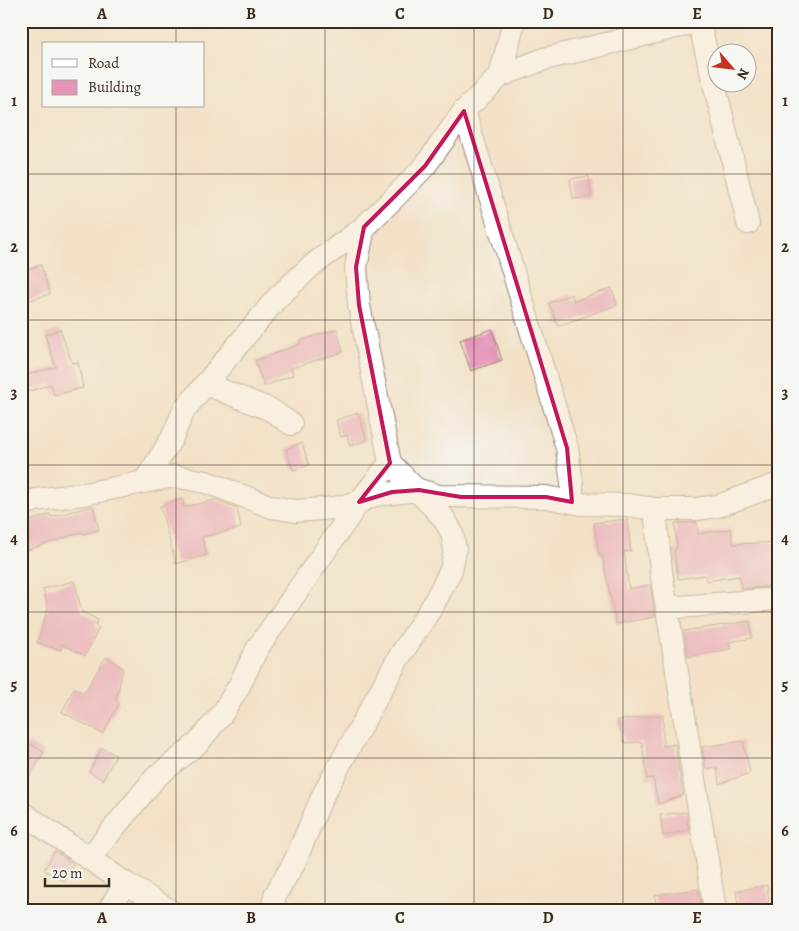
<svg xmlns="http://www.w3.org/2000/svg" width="799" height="931" font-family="Alegreya,serif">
<rect width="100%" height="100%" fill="#f6f6f2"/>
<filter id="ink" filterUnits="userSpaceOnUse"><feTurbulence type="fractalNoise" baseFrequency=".02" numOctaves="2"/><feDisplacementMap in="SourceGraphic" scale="10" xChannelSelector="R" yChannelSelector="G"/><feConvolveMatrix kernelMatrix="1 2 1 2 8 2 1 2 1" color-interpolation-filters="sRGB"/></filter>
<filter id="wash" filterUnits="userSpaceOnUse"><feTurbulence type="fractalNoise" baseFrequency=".0096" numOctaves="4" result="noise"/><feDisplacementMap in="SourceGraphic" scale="20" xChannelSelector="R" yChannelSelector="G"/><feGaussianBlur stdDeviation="1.12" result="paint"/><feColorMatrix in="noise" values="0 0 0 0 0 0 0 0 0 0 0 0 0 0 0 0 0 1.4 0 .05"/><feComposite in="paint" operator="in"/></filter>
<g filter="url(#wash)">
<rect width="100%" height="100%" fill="#f2e1c7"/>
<g id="blocks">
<g fill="#e593b7">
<polygon points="589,176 591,197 573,199 570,179"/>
<polygon points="41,265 50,294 21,303 21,271"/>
<polygon points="612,288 617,305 558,326 549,303 572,294 574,301"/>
<polygon points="60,329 72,363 78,362 83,388 54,395 51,384 21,394 21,376 56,367 45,335"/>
<polygon points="337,329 343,352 291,368 293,375 264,386 255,361 300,344 299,341"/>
<polygon points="492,329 502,360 471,371 460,340"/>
<polygon points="358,413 367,440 350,446 347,435 341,437 336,420"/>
<polygon points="302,443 309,465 293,470 286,449"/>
<polygon points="182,499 184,507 216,500 237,508 241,528 202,537 207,555 176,564 160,506"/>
<polygon points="93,506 99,530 83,534 82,532 25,551 21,540 21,524 50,514 51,517"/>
<polygon points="627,519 631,551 624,552 629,589 650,585 655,617 616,624 602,555 599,555 594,523"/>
<polygon points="697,522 698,534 731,529 733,544 778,542 778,586 741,589 740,576 706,581 705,575 678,579 674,550 677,549 675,523"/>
<polygon points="74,581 82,612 98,620 95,626 99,628 85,656 62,644 61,650 37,643 48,608 43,589"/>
<polygon points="750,621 752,638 729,642 730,649 688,657 684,631"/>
<polygon points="106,657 123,668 116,701 119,703 103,734 62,712 74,688 84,693"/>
<polygon points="663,715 663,746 675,744 683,795 658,804 653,778 647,779 642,742 625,743 617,720"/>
<polygon points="743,741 750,773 719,784 717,767 706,769 702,747"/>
<polygon points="28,743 44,752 21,791 21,754"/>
<polygon points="102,748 116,755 103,780 89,772"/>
<polygon points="686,812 689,830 663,836 660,815"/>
<polygon points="55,851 73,864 64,881 44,870"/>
<polygon points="767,885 769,902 765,903 766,910 739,910 736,891"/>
<polygon points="698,889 702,910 656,910 655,895"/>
</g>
</g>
</g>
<g filter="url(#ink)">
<use href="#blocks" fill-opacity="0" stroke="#968672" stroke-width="1"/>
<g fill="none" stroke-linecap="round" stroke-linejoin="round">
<g stroke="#968672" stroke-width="24">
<g id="minor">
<polyline points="699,22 748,223"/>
<polyline points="500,76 514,21"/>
<polyline points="464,111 567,448 572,483 572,502"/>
<polyline points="206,384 271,410 291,424"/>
<polyline points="145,481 172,438 184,410 276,299 310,267 364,227 391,201 425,166 464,111 500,76 544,59 701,21"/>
<polyline points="21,505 36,500 84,494 174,476 206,482 272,507 295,511 335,508 359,502 375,495 419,490 439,496 546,497 581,504 627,505 655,509 661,571 715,910"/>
<polyline points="655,509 697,509 718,506 778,484"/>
<polyline points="667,608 778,599"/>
<polyline points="21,812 125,883 169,910"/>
<polyline points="90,857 156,777 198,743 222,714 239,686 257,649 359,502 390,463"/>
<polyline points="109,910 125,883"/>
<polyline points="272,910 275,895 294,863 323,795 398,659 433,605 451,570 455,550 452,533 443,517 390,463 359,305 356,267 364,227"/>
</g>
</g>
<use href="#minor" stroke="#fff" stroke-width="22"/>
</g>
</g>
<path d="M0 0H799V931H0ZM 464,111 L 567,448 L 572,502 L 546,497 L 461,497 L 419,490 L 392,492 L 359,502 L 390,463 L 359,305 L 356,267 L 364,227 L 425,166 Z" fill="#f2e1c7" fill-opacity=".55" fill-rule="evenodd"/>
<path fill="none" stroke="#c2185b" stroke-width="4" stroke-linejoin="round" d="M 464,111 L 567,448 L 572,502 L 546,497 L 461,497 L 419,490 L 392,492 L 359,502 L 390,463 L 359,305 L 356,267 L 364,227 L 425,166 Z"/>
<path fill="none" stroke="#3b2a1e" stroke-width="1" stroke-opacity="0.55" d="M 176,21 L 176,44M 325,21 L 325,910M 474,21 L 474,910M 623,21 L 623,910M 176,106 L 176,910M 21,174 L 778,174M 21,320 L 778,320M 21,465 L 778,465M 21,612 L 778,612M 21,758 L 778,758"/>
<rect width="799" height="931" fill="none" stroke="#f6f6f2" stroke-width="55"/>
<rect x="42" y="42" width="162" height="65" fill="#f6f6f2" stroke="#aba49d"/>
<rect x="52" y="59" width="25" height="8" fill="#ffffff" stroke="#aba49d"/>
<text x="88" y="68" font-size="15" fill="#3b2a1e">Road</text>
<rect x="52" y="80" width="25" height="15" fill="#e593b7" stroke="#aba49d"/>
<text x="88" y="92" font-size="15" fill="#3b2a1e">Building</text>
<g transform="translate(732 68) rotate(118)"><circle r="24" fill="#f6f6f2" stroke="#aba49d"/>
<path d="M0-4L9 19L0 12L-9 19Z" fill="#c8321e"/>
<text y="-8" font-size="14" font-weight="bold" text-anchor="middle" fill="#3b2a1e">N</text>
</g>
<path d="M45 878v8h64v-8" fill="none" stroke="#3b2a1e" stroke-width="2.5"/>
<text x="52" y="878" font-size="15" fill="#3b2a1e" stroke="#f6f6f2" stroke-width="4" paint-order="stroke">20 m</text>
<rect x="28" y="28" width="744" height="876" fill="none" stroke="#3b2a1e" stroke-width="2"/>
<g font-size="16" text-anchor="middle" font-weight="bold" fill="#3b2a1e">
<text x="102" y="19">A</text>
<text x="251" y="19">B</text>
<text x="400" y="19">C</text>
<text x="548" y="19">D</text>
<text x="697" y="19">E</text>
<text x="14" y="106">1</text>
<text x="785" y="106">1</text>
<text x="14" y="252">2</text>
<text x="785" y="252">2</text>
<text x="14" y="398">3</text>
<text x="785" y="398">3</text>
<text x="14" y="544">4</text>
<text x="785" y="544">4</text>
<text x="14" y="690">5</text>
<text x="785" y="690">5</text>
<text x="14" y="836">6</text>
<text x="785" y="836">6</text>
<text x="102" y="923">A</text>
<text x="251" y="923">B</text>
<text x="400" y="923">C</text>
<text x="548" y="923">D</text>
<text x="697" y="923">E</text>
</g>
</svg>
